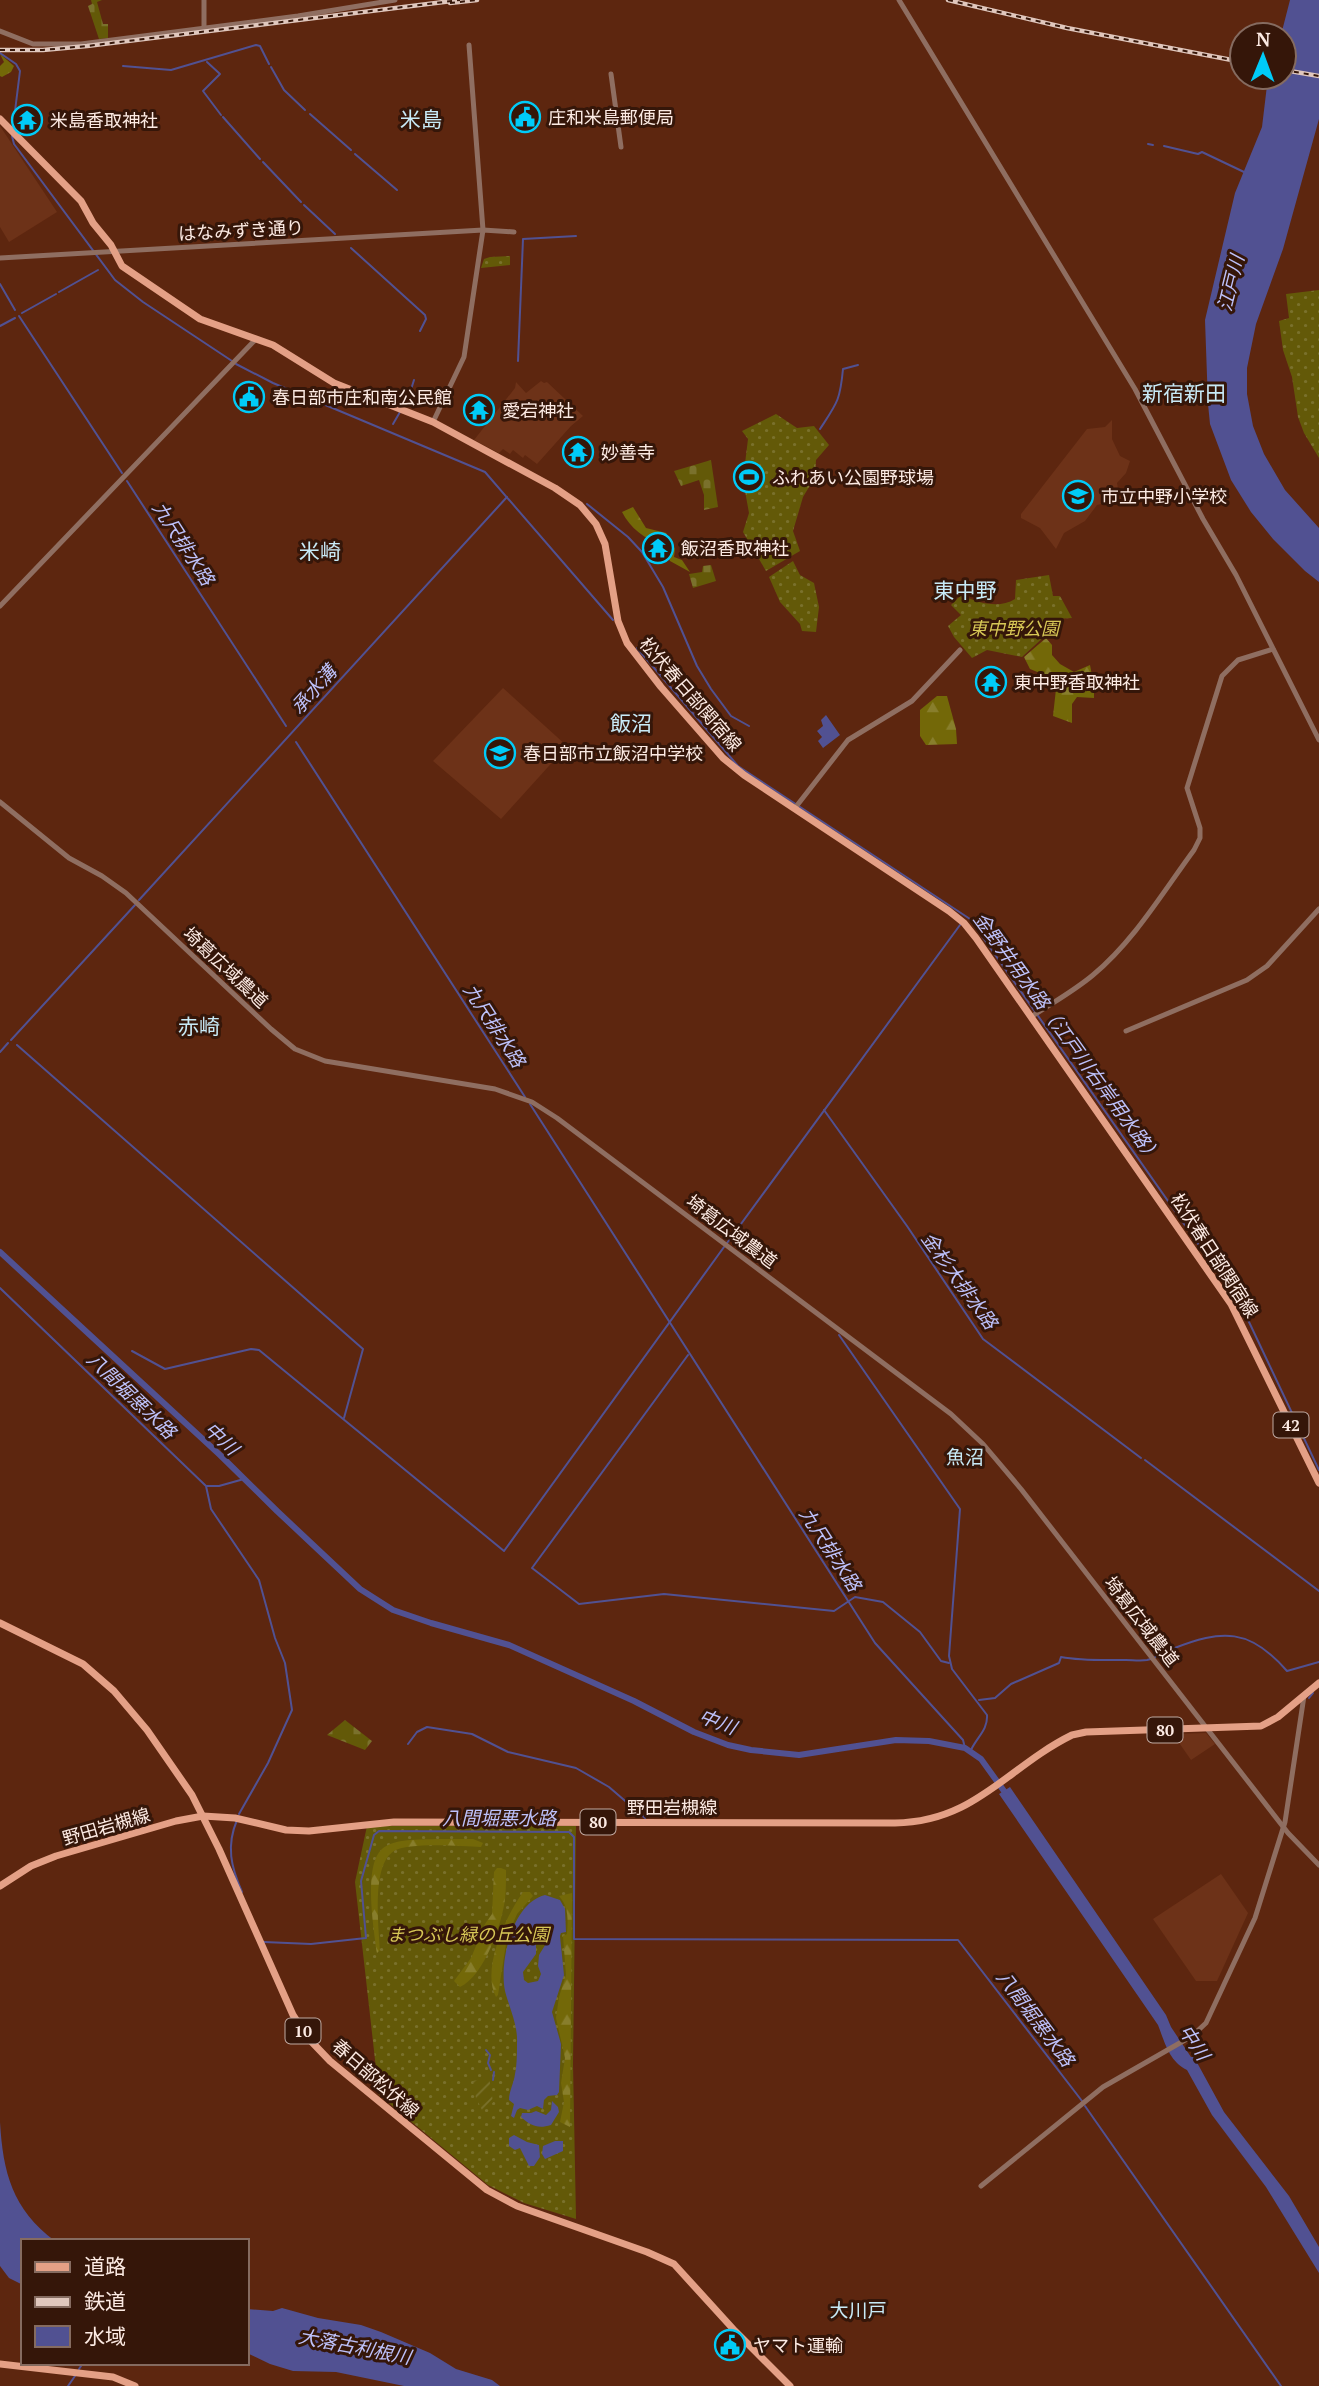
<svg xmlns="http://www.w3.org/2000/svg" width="1319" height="2386" font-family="'PT Serif','Noto Sans JP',serif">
<defs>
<pattern id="grass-dots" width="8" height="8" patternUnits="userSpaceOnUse" patternTransform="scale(1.75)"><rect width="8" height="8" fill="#635908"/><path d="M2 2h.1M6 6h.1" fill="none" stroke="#7a712c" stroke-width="1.8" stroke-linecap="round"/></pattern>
<pattern id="forest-firs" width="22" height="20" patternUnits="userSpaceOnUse" patternTransform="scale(1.75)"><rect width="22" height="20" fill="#736808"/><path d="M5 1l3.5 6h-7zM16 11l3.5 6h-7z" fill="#887e2c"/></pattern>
<pattern id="cemetery-stones" width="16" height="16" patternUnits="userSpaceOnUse" patternTransform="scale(1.75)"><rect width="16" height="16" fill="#635908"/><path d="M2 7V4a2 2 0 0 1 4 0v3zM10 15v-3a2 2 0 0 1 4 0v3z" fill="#7a712c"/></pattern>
<pattern id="garden-furrows" width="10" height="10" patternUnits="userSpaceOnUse" patternTransform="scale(1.75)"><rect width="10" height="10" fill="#635908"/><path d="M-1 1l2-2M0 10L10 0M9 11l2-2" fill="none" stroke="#7a712c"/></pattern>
</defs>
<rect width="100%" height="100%" fill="#5d260f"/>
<g fill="#6d3218">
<polygon points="0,126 57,212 9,242 0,227"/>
<polygon points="541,381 544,383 547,382 583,416 571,426 537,464 525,455 523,458 513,450 510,454 503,449 499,453 474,440 515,388 516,382 526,393"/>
<polygon points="1112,420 1112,439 1120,456 1130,461 1126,473 1117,483 1120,500 1097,505 1085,521 1064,533 1056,549 1040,528 1021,518 1021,514 1087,429 1105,427"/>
<polygon points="503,688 567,746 501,819 433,761"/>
<polygon points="1206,1733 1215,1744 1191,1760 1173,1734"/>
<polygon points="1221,1874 1248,1913 1217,1981 1196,1981 1153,1919"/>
</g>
<g fill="url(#grass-dots)">
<polygon points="510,256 510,265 481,268 484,259 490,257"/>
<polygon points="1319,290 1319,458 1304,433 1298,417 1292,377 1283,350 1279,321 1289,318 1286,294"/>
<polygon points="776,414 797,428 814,426 829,445 816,460 815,477 803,497 793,531 800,551 766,571 743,532 749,513 743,480 748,439 742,431"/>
<polygon points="793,561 800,575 814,583 819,607 816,632 802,631 800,624 780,602 769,577"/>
<path d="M 1049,575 L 1053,596 L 1060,596 L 1072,618 L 1056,619 L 1046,635 L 1022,657 L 987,650 L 972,658 L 954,637 L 948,626 L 961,615 L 951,605 L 961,595 C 978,603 999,609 1015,599 L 1016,580 Z"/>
<polygon points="367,1826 576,1826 573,2064 576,2219 524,2203 488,2185 379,2095 355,1882"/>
</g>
<g fill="url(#forest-firs)">
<polygon points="0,54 14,66 11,72 2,77 0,76 0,66 4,62"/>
<path d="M 633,507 L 646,528 L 666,533 L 675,549 L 674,557 L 682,560 L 690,572 L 670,561 L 662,545 C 645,539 630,528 622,512 Z"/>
<polygon points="1046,638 1052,645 1052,655 1060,664 1074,672 1090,665 1094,686 1094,698 1077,697 1072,704 1072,723 1053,716 1057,680 1030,669 1024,657"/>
<polygon points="937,696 947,696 956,729 957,744 926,745 920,736 920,710"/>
<path d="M 436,1839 L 473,1839 L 483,1843 L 481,1847 C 463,1846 407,1842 394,1851 C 371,1865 379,1926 380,1950 L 377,1953 C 374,1929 363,1866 382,1849 C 395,1838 419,1840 436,1839 Z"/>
<path d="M 497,1868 L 501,1868 L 506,1870 C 506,1880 506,1890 505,1899 C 502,1924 484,1976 460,1987 L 454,1981 L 471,1958 L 485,1924 L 492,1914 L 494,1872 Z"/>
<path d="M 523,1892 L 530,1892 L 533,1896 L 517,1914 L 507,1937 L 498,1995 L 496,1997 C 481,1969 506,1916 523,1892 Z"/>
<path d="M 572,1893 L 570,2127 L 560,2122 L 564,2102 L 561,2083 L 565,2058 L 556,2018 L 559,1997 L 566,1975 L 563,1936 L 567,1934 C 568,1920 569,1907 559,1896 Z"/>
</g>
<g fill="url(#cemetery-stones)">
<polygon points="91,0 102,0 97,2 103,24 108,24 108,38 99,39 88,6 92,4"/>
<polygon points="711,460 718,507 704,510 704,495 699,480 681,486 674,471"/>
<polygon points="711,565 716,581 693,588 689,574 702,572 703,566"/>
<polygon points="345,1720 372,1741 365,1750 327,1735"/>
</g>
<polygon fill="url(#garden-furrows)" points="489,2077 493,2102 490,2107 482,2110 476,2098 473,2081"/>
<g fill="#515192" fill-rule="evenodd">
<polygon points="1290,0 1319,0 1319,119 1283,249 1256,324 1247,368 1247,394 1253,426 1264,454 1285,490 1319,528 1319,582 1305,571 1273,539 1251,512 1231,480 1210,424 1208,404 1205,320 1235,193 1262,127 1268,77 1284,77 1284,35 1281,35"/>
<polygon points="826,715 840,735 823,748 818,741 822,737 817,731 823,726 821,720"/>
<path d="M 1010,1787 L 1166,2015 L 1171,2027 L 1191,2057 L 1194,2057 L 1224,2112 L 1289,2196 L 1319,2247 L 1319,2273 L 1266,2187 L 1212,2115 L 1187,2070 C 1169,2061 1165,2043 1158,2025 L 999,1794 Z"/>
<path d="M 545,1895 L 560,1900 L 565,1909 L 566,1932 L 561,1933 L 560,1936 L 564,1975 L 552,2012 L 561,2044 L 559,2092 L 557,2095 L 548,2096 L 544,2100 L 543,2109 L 537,2106 L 528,2110 L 520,2108 L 517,2110 L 514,2118 L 511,2116 L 514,2104 L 509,2100 C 509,2091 514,2083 515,2074 C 517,2065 517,2052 517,2043 C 518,2025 509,2007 505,1991 C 499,1962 512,1903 545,1895 ZM 540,1939 L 547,1942 L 539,1955 L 538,1966 L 541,1974 L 538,1981 L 528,1983 L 524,1980 L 523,1972 L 536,1954 L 536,1944 Z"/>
<path d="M 552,2101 L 558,2107 L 559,2112 L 551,2125 C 538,2129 531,2126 521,2117 L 522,2113 L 531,2113 L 536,2111 L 546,2115 L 551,2110 Z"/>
<path d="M 0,2122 C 3,2172 12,2209 55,2241 L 23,2241 L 23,2285 L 9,2278 L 0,2266 Z"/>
<polygon points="514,2135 527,2142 539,2145 540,2157 534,2166 529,2166 520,2148 515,2150 509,2146 509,2138"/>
<polygon points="555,2141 563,2141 563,2151 545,2159 542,2154 543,2146"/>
<polygon points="282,2308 318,2318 361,2325 381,2332 430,2353 456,2369 492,2380 500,2386 404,2386 336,2372 293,2371 270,2364 247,2353 247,2309 273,2311"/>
</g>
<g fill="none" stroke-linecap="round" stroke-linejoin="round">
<g stroke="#515192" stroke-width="2">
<polyline points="0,53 16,64 20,71 13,127"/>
<polyline points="207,62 220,74 203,91 221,115"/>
<polyline points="123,66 171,70 256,45 260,46 269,64"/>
<polyline points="271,67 284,90 305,110"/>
<polyline points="310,114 351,150"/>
<polyline points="223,117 260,159"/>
<polyline points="12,136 14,144 115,280 143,302 232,361"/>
<polyline points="1148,144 1153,145"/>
<polyline points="1164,146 1198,154 1202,152 1244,172"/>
<polyline points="355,154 397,190"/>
<polyline points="263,162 301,202"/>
<polyline points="304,205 335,234"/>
<polyline points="351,248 425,315 426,319 420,331"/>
<polyline points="0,284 15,310"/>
<polyline points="59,292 98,270"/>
<polyline points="22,313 56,294"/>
<polyline points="19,316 122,473"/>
<polyline points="0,326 15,318"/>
<polyline points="518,361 523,239 576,236"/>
<polyline points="236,364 273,383 485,472 613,620"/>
<polyline points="408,399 414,380"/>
<polyline points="393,424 400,412"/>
<path d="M 820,429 C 837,403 840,401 843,369 L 858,365"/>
<polyline points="127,481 286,726"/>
<polyline points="587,504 628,537 642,552 663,587 697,666 711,689 731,716 749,726"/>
<polyline points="637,648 738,766 970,919 1241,1305 1319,1470"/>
<polyline points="296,742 525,1097"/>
<polyline points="139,900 507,497"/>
<polyline points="11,1040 135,905"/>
<polyline points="17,1045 363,1349 344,1418"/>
<polyline points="0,1052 8,1043"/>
<polyline points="530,1104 875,1643 963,1740 965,1748"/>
<polyline points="824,1110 907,1226 983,1339 1141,1458"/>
<polyline points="727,1243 960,925"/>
<polyline points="0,1288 206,1486 211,1509 259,1580 275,1638 285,1663 292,1710 268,1763 239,1814"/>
<path d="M 839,1335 L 960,1509 L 949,1656 L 952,1669 L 987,1715 C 988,1730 977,1737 971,1750"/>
<polyline points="132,1351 165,1369 251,1349 259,1350 504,1551 724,1247"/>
<polyline points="688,1355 532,1568 579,1604 664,1594 834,1611 855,1597 883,1602 920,1632 941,1661 949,1663"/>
<polyline points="1145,1460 1319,1591"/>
<polyline points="207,1486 219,1486 244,1479"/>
<polyline points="1309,1698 1313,1693"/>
<path d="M 979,1700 L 995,1698 L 1011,1684 L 1059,1663 L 1061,1657 C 1082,1661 1104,1660 1126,1660 C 1132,1660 1141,1661 1147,1660 C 1156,1658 1164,1652 1172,1649 C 1222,1629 1250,1628 1287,1671 L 1319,1662"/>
<polyline points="408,1744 417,1732 427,1727 472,1734 508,1752 576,1768 609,1787 645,1818"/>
<path d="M 237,1820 C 226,1846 231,1867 242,1892"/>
<polyline points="264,1942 311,1944 366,1938 361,1881 374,1835 379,1831 569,1832 574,1837 574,1939 958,1940 1082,2101"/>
<polyline points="486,2050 490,2055 488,2063 491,2070"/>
<polyline points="493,2080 494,2072"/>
<polyline points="1085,2106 1281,2386"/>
<polyline points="79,2369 83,2363"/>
<polyline points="68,2386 75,2376"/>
</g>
<polyline stroke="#515192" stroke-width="6" points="0,1252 220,1455 277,1511 360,1589 393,1610 431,1623 509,1645 634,1701 694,1732 728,1745 751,1750 799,1755 896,1740 929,1741 965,1748 981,1759 1009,1798"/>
<g stroke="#8f6e61" stroke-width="5">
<polyline points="899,0 1135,389 1203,519 1236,575 1319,740"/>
<polyline points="204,28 204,0"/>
<polyline points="0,31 33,44 81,44 298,16 395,0"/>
<polyline points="611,74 621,147"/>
<polyline points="0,258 483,230 514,232"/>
<polyline points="433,422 464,357 483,230 469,45"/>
<polyline points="0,606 256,339"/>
<polyline points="0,802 69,858 102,876 126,893 271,1029 295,1049 325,1061 495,1089 532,1102 557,1118 951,1414 983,1444 1021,1489 1288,1833 1319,1865"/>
<polyline points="795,808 848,740 912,701 960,650"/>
<path d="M 1031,1017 C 1052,1003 1074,991 1093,975 C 1134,941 1163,892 1194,850 L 1200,838 L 1200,828 L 1187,788 L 1222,676 L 1238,660 L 1273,649"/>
<polyline points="1126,1031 1247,980 1267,966 1319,909"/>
<polyline points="981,2186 1103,2087 1192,2036 1206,2023 1255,1918 1285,1822 1304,1696"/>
</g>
<g stroke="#e4a086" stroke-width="7">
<polyline points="0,119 81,201 93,223 111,245 122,266 200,319 273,345 334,383 433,422 555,488 580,505 596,524 605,544 618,621 627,643 661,687 723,758 744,775 949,911 964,923 976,938 1231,1304 1319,1483"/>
<polyline points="0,1623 83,1664 114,1691 147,1730 192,1795 219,1849 293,2015 308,2038 330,2061 487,2190 517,2206 647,2252 674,2264 735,2331 790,2386"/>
<path d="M 0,1886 L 31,1866 L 56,1856 L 176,1821 L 203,1816 L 235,1818 L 286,1830 L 309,1831 L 394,1822 L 895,1823 C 975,1822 1007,1767 1072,1735 L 1086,1732 L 1261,1726 L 1278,1717 L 1319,1683"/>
<polyline points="0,2364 113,2377 135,2386"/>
</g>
<g stroke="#e0c7bd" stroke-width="4.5">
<g id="rail">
<polyline points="948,0 1067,28 1242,62"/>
<polyline points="450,3 477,0"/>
<polyline points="0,50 43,50 87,46 460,0"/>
<polyline points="1284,70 1319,76"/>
</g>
</g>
<use href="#rail" stroke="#351609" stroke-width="2" stroke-dasharray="5" stroke-linecap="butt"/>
</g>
<defs>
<g id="civic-ring" transform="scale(1.575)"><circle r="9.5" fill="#351609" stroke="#00cbf8" stroke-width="1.5"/><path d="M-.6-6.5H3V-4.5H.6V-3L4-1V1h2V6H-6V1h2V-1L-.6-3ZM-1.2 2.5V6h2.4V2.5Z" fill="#00cbf8"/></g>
<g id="temple-ring" transform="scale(1.575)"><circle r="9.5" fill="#351609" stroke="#00cbf8" stroke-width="1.5"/><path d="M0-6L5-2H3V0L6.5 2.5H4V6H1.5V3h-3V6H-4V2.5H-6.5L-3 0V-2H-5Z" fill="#00cbf8"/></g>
<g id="stadium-ring" transform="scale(1.575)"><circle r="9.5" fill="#351609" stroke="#00cbf8" stroke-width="1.5"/><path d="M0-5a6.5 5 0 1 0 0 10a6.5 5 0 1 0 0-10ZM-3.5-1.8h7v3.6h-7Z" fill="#00cbf8"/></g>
<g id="school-ring" transform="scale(1.575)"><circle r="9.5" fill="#351609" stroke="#00cbf8" stroke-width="1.5"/><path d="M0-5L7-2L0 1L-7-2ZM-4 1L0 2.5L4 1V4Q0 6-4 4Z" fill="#00cbf8"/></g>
</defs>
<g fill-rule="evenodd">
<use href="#civic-ring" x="525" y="117"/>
<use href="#temple-ring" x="27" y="120"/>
<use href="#civic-ring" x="249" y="397"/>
<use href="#temple-ring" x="479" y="410"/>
<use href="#temple-ring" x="578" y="452"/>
<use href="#stadium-ring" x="749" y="477"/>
<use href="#school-ring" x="1078" y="496"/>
<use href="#temple-ring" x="658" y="548"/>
<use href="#temple-ring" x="991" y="682"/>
<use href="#school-ring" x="500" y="753"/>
<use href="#civic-ring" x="730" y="2345"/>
</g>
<g text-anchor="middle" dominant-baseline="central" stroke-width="6" stroke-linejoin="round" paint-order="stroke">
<g fill="#351609" stroke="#c0aaa2" stroke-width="2">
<rect x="1273.5" y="1412.5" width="35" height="25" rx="5"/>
<rect x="1147.5" y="1717.5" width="35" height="25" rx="5"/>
<rect x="580.5" y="1809.5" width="35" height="25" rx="5"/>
<rect x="285.5" y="2018.5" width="35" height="25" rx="5"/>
</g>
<g font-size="16" font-weight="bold" fill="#fceae3">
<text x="1291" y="1425">42</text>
<text x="1165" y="1730">80</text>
<text x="598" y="1822">80</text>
<text x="303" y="2031">10</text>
</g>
<g font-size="18" fill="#fceae3" stroke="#351609" text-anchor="start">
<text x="548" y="117">庄和米島郵便局</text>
<text x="50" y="120">米島香取神社</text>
<text x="272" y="397">春日部市庄和南公民館</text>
<text x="502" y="410">愛宕神社</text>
<text x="601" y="452">妙善寺</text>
<text x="772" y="477">ふれあい公園野球場</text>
<text x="1101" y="496">市立中野小学校</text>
<text x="681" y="548">飯沼香取神社</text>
<text x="1014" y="682">東中野香取神社</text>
<text x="523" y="753">春日部市立飯沼中学校</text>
<text x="753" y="2345">ヤマト運輸</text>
</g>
<g font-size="18" fill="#fceae3" stroke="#351609">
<text transform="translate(241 230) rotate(-3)">はなみずき通り</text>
<text transform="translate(691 694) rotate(49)">松伏春日部関宿線</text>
<text transform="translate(226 967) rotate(43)">埼葛広域農道</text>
<text transform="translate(732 1231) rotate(37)">埼葛広域農道</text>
<text transform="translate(1215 1255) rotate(57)">松伏春日部関宿線</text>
<text transform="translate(1142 1621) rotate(52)">埼葛広域農道</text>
<text x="672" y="1807">野田岩槻線</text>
<text transform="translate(106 1826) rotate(-16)">野田岩槻線</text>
<text transform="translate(376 2078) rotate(41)">春日部松伏線</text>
</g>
<g font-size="18" font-style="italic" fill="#d7c756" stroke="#351609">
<text x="1014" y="628">東中野公園</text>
<text x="468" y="1934">まつぶし緑の丘公園</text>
</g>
<g font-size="19" font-style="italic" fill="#bdc1fa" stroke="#351609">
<text transform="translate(1230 283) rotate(-76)">江戸川</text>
<text transform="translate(184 543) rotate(57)">九尺排水路</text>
<text transform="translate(313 689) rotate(-48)">承水溝</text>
<text transform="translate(495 1025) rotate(57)">九尺排水路</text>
<text transform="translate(1068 1037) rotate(54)">金野井用水路（江戸川右岸用水路）</text>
<text transform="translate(960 1280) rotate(54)">金杉大排水路</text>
<text transform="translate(132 1395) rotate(44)">八間堀悪水路</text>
<text transform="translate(222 1438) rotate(43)">中川</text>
<text transform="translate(831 1549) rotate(57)">九尺排水路</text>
<text transform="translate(718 1721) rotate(21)">中川</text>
<text x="499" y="1817">八間堀悪水路</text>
<text transform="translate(1036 2018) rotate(53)">八間堀悪水路</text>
<text transform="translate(1195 2042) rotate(56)">中川</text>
<text transform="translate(355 2346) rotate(11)">大落古利根川</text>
</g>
<g font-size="19" fill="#c8eaf7" stroke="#351609">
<text x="965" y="1456">魚沼</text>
<text x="858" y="2309">大川戸</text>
</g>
<g font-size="21" fill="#c8eaf7" stroke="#351609">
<text x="421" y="119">米島</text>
<text x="1184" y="393">新宿新田</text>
<text x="320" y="551">米崎</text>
<text x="965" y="590">東中野</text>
<text x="631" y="723">飯沼</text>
<text x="199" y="1026">赤崎</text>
</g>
</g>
<rect x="21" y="2239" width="228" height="126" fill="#351609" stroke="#856b60" stroke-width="2"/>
<rect x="35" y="2262" width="35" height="10" fill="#e4a086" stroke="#856b60" stroke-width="2"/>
<text x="84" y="2274" font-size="21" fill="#fceae3">道路</text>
<rect x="35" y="2297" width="35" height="10" fill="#e0c7bd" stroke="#856b60" stroke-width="2"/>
<text x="84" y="2309" font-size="21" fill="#fceae3">鉄道</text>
<rect x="35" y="2326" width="35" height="21" fill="#515192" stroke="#856b60" stroke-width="2"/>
<text x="84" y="2344" font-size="21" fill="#fceae3">水域</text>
<g transform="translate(1263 56) rotate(1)"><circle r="33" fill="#351609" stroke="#856b60" stroke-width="2"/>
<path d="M0-5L12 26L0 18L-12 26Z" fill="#00cbf8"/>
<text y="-10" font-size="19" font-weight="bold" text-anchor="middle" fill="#fceae3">N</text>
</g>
</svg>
